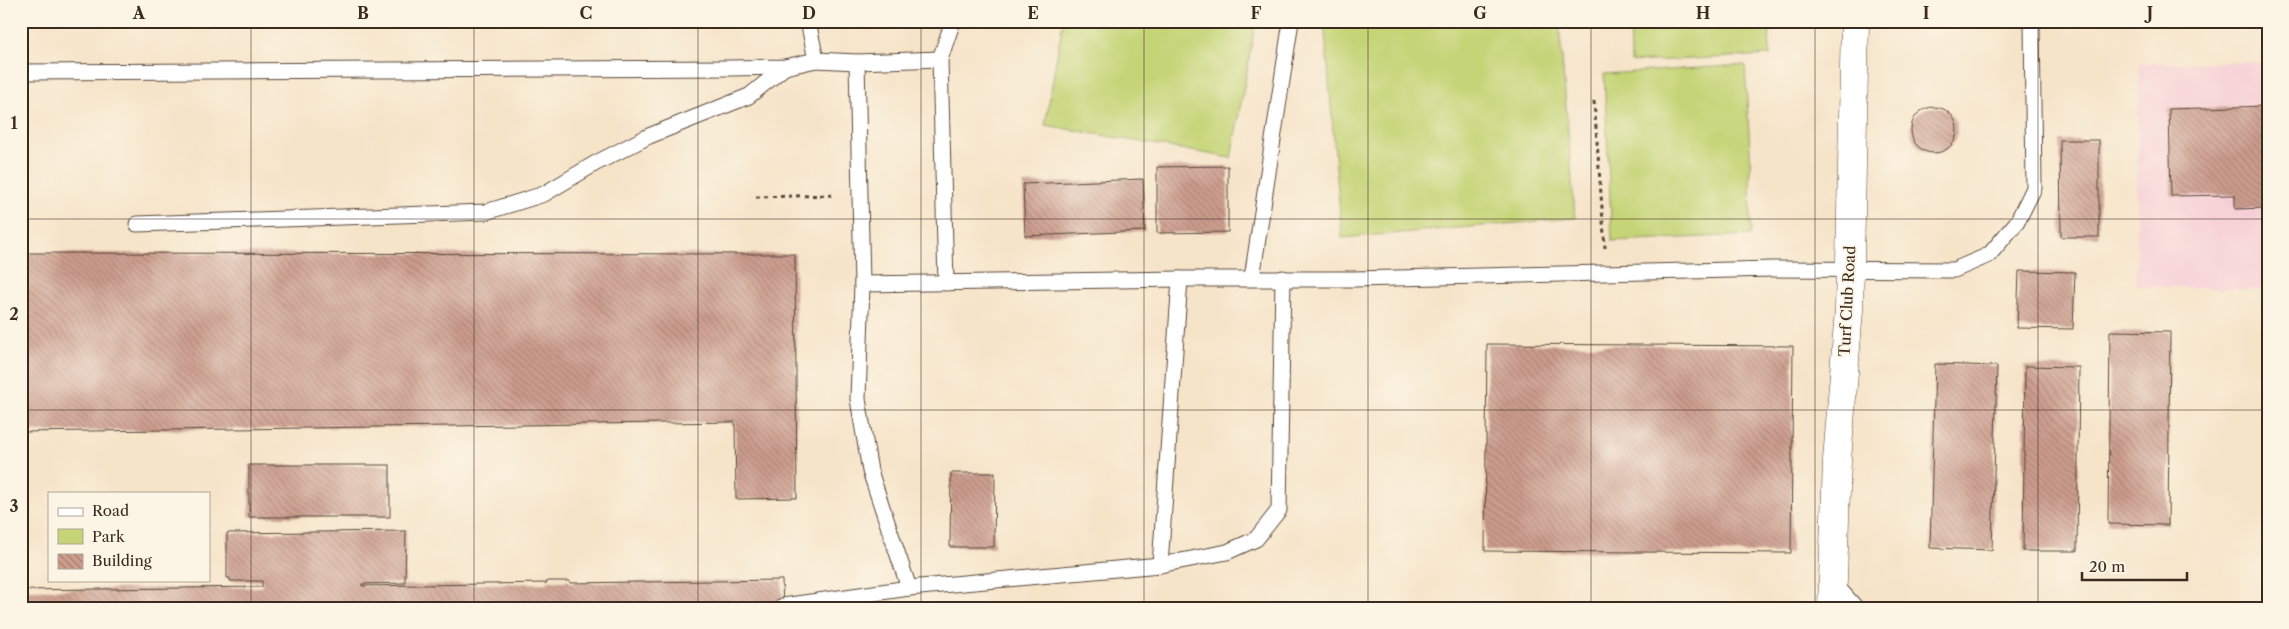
<svg xmlns="http://www.w3.org/2000/svg" width="2289" height="629" font-family="'Libre Caslon Text',serif">
<defs>
<pattern id="building-back-hatch" width="6" height="6" patternUnits="userSpaceOnUse" patternTransform="scale(1.25)"><rect width="6" height="6" fill="#cc9c8d"/><path d="M-1 5l2 2M0 0l6 6M5-1l2 2" fill="none" stroke="#a77f73"/></pattern>
</defs>
<rect width="100%" height="100%" fill="#fcf5e5"/>
<filter id="ink" filterUnits="userSpaceOnUse"><feTurbulence type="fractalNoise" baseFrequency=".02" numOctaves="2"/><feDisplacementMap in="SourceGraphic" scale="10" xChannelSelector="R" yChannelSelector="G"/><feConvolveMatrix kernelMatrix="1 2 1 2 8 2 1 2 1" color-interpolation-filters="sRGB"/></filter>
<filter id="wash" filterUnits="userSpaceOnUse"><feTurbulence type="fractalNoise" baseFrequency=".0096" numOctaves="4" result="noise"/><feDisplacementMap in="SourceGraphic" scale="20" xChannelSelector="R" yChannelSelector="G"/><feGaussianBlur stdDeviation="1.12" result="paint"/><feColorMatrix in="noise" values="0 0 0 0 0 0 0 0 0 0 0 0 0 0 0 0 0 1.4 0 .05"/><feComposite in="paint" operator="in"/></filter>
<g filter="url(#wash)">
<rect width="100%" height="100%" fill="#f6e4c9"/>
<polygon fill="#f6cfd6" points="2268,62 2268,290 2136,286 2139,63"/>
<g fill="#c4d476" stroke="#807f4a">
<polygon points="1063,21 1256,21 1231,158 1045,125"/>
<polygon points="1324,21 1559,21 1575,218 1342,238"/>
<polygon points="1630,21 1769,21 1770,55 1631,62"/>
<polygon points="1745,65 1750,150 1751,235 1612,241 1604,74"/>
</g>
<g id="blocks">
<g fill="url(#building-back-hatch)">
<polygon points="2268,106 2268,208 2235,209 2235,195 2171,196 2169,109"/>
<circle cx="1934" cy="130" r="23"/>
<polygon points="2060,140 2099,140 2099,237 2061,237"/>
<polygon points="1228,166 1228,232 1157,233 1157,167"/>
<polygon points="1143,179 1145,231 1025,236 1023,184"/>
<polygon points="21,253 795,254 797,498 736,499 735,422 21,432"/>
<polygon points="2019,271 2075,272 2073,329 2017,328"/>
<polygon points="2110,331 2170,332 2168,525 2108,524"/>
<polygon points="1487,344 1793,346 1791,553 1485,551"/>
<polygon points="1935,364 1997,366 1992,550 1930,548"/>
<polygon points="2025,366 2079,367 2077,551 2023,551"/>
<rect x="249" y="465" width="141" height="52"/>
<polygon points="951,473 995,473 994,547 950,547"/>
<polygon points="406,531 405,583 362,584 362,586 547,583 547,581 570,581 570,583 782,580 783,608 21,608 21,590 262,587 262,581 230,581 230,578 227,578 227,533"/>
</g>
</g>
</g>
<g filter="url(#ink)">
<use href="#blocks" fill-opacity="0" stroke="#574638" stroke-width="1"/>
<g fill="none" stroke-linecap="round" stroke-linejoin="round">
<g stroke="#574638" stroke-width="17">
<g id="service">
<polyline points="808,21 816,60"/>
<polyline points="857,62 862,284 858,399 870,471 909,588"/>
<polyline points="21,72 731,68 785,67 816,60 857,62 940,59"/>
<polyline points="137,224 486,212 544,194 596,163 649,136 749,96 785,67"/>
<polyline points="1252,278 1291,21"/>
<polyline points="946,283 940,59 953,21"/>
<polyline points="862,284 1180,279 1354,279 1774,269 1954,270 1989,255 2017,222 2034,188 2032,21"/>
<polyline points="1160,565 1180,279"/>
<polyline points="1833,582 1856,608"/>
<polyline points="783,606 909,588 1160,565 1227,552 1256,539 1279,510 1283,278"/>
</g>
</g>
<g stroke="#574638" stroke-width="29">
<polyline id="minor" points="1832,608 1837,460 1849,310 1855,21"/>
</g>
<g stroke="#574638" stroke-width="3" stroke-dasharray="4 4" stroke-linecap="butt">
<polyline points="1594,101 1605,248"/>
<polyline points="756,197 834,195"/>
</g>
<use href="#service" stroke="#fff" stroke-width="15"/>
<use href="#minor" stroke="#fff" stroke-width="28"/>
</g>
</g>
<path fill="none" stroke="#3b2a1e" stroke-width="1" stroke-opacity="0.55" d="M 251,21 L 251,608M 474,21 L 474,608M 698,21 L 698,608M 921,21 L 921,608M 1144,21 L 1144,608M 1368,21 L 1368,608M 1591,21 L 1591,608M 1815,21 L 1815,608M 2038,21 L 2038,608M 21,219 L 2268,219M 21,410 L 2268,410"/>
<g text-anchor="middle" dominant-baseline="central" stroke-width="4" stroke-linejoin="round" paint-order="stroke">
<g font-size="15" fill="#3b2a1e" stroke="#fcf5e5">
<text transform="translate(1847 301) rotate(-87)">Turf Club Road</text>
</g>
</g>
<rect width="2289" height="629" fill="none" stroke="#fcf5e5" stroke-width="55"/>
<rect x="48" y="492" width="162" height="90" fill="#fcf5e5" stroke="#afa495"/>
<rect x="58" y="508" width="25" height="8" fill="#ffffff" stroke="#afa495"/>
<text x="92" y="516" font-size="15" fill="#3b2a1e">Road</text>
<rect x="58" y="529" width="25" height="15" fill="#c4d476" stroke="#afa495"/>
<text x="92" y="542" font-size="15" fill="#3b2a1e">Park</text>
<rect x="58" y="554" width="25" height="15" fill="url(#building-back-hatch)" stroke="#afa495"/>
<text x="92" y="566" font-size="15" fill="#3b2a1e">Building</text>
<path d="M2082 572v8h105v-8" fill="none" stroke="#3b2a1e" stroke-width="2.5"/>
<text x="2089" y="572" font-size="15" fill="#3b2a1e" stroke="#fcf5e5" stroke-width="4" paint-order="stroke">20 m</text>
<rect x="28" y="28" width="2234" height="574" fill="none" stroke="#3b2a1e" stroke-width="2"/>
<g font-size="16" text-anchor="middle" font-weight="bold" fill="#3b2a1e">
<text x="139" y="19">A</text>
<text x="363" y="19">B</text>
<text x="586" y="19">C</text>
<text x="809" y="19">D</text>
<text x="1033" y="19">E</text>
<text x="1256" y="19">F</text>
<text x="1480" y="19">G</text>
<text x="1703" y="19">H</text>
<text x="1926" y="19">I</text>
<text x="2150" y="19">J</text>
<text x="14" y="129">1</text>
<text x="14" y="320">2</text>
<text x="14" y="512">3</text>
</g>
</svg>
